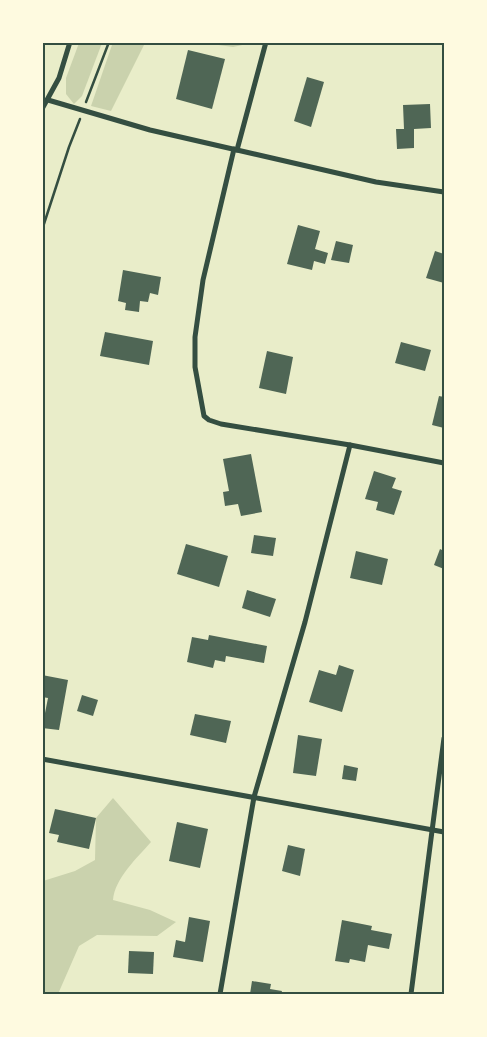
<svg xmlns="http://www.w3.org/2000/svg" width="487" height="1037" font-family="'Zilla Slab',serif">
<rect width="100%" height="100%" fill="#e9edc9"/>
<g fill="#cad2ad">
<polygon points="113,42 145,43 111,111 91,106"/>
<polygon points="79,43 102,43 82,96 74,104 66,94 66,78"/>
<polygon points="247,43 247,44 233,47 204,43"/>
<path d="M 113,798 L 151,842 C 137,858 115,878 113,900 L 150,910 L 176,922 L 157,936 L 97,935 L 79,946 L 58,994 L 43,994 L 43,881 L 75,871 L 95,860 L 96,818 Z"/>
</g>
<g fill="#4f6655">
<polygon points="188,50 225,59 212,109 176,99"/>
<polygon points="307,77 324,82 311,127 294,121"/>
<polygon points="430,104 431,128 414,129 414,148 397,149 396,129 404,129 403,105"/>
<polygon points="298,225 320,231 315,249 328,253 325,264 314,261 312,270 287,264"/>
<polygon points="336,241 353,245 349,263 331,260"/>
<polygon points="435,251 444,254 444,283 426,278"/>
<polygon points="123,270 161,277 158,295 150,293 148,302 140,301 139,312 125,310 126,303 118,301"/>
<polygon points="105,332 153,341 149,365 100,356"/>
<polygon points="401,342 431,350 425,371 395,363"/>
<polygon points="267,351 293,357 286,394 259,388"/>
<polygon points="439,396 444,397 444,428 432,425"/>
<polygon points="251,454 262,512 241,516 238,504 225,506 223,492 229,491 223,459"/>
<polygon points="374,471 396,478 392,488 402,491 394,515 376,510 378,502 365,499"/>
<polygon points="254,535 276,538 273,556 251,553"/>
<polygon points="186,544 228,556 219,587 177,574"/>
<polygon points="440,549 444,551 444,569 434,565"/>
<polygon points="356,551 388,559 382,585 350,578"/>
<polygon points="247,590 276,599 270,617 242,608"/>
<polygon points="209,635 267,646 264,663 226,656 225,662 215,660 213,668 187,662 192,637 208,640"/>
<polygon points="339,665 354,670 342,712 309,702 319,670 336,675"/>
<polygon points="42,675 68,680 59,730 42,728 48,698 42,697"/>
<polygon points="82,695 98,700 93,716 77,711"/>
<polygon points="195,714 231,721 226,743 190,735"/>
<polygon points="298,735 322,739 316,776 293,773"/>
<polygon points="344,765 358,768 356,781 342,779"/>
<polygon points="55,809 96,818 89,849 57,842 59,835 49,833"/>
<polygon points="177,822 208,829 200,868 169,861"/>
<polygon points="288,845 305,849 300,876 282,871"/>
<polygon points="189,917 210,921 203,962 173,957 176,940 185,942"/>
<polygon points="342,920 372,926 371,930 392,934 389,949 368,945 365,962 350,959 349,963 335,961"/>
<polygon points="129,951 154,952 153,974 128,973"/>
<polygon points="252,981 271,984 270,989 282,991 281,994 250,994"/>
</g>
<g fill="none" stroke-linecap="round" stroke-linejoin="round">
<g stroke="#344e41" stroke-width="2.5">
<polyline points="86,102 109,42"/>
<polyline points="42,230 69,147 80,119"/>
</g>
<g stroke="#344e41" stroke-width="5">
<polyline points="48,100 150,130 237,150 376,182 444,192"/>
<polyline points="42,109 59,78 70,42"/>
<polyline points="234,149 203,280 195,337 195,367 204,416 209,420 221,424 350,445 444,463"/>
<polyline points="237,150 266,42"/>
<polyline points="42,759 444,832"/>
<polyline points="220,994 254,797 305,622 350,445"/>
<polyline points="411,994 444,738"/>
</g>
</g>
<rect width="487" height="1037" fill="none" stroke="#fefae0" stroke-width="88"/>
<rect x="44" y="44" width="399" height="949" fill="none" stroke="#344e41" stroke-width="2"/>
</svg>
